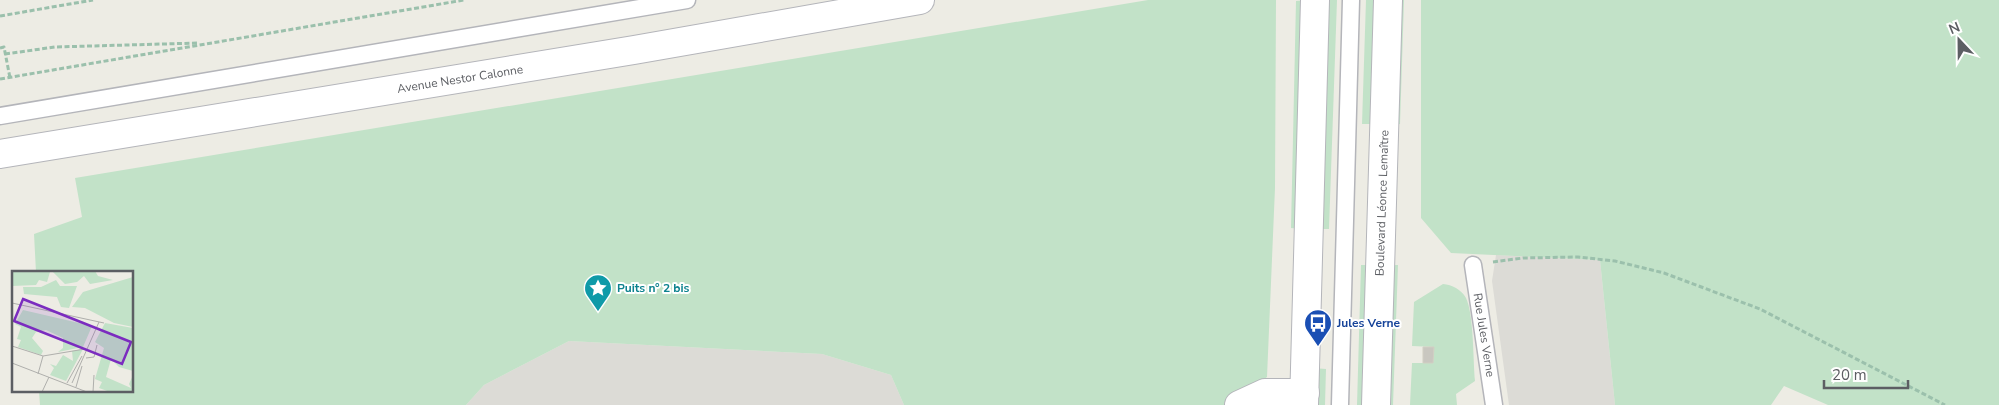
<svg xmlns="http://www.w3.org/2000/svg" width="1999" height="405" font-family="'Nunito Sans',sans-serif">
<rect width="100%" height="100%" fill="#edece4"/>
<g fill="#dcdbd6">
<polygon points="1496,255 1600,260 1615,405 1509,405 1492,281"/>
<polygon points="569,341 822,354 891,375 904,405 466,405 484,385"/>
</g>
<g fill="#c2e2c8">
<polygon points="1148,0 1276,0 1275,188 1267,377 1229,405 904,405 891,375 822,354 569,341 484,385 466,405 40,405 39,391 132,391 132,272 36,272 34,234 82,217 75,178"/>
<polygon points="1307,0 1301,229 1291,228 1296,1"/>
<polygon points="1324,0 1337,0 1329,229 1316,229"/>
<polygon points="1366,0 1380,0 1377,124 1362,124"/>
<polygon points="1396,0 1404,0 1400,124 1392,125"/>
<polygon points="1421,0 1999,0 1999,405 1828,405 1784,386 1771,405 1615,405 1600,260 1451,253 1421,218"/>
<polygon points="1361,265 1372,265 1368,405 1357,405"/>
<polygon points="1388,265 1398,265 1393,405 1383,405"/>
<path d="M 1443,284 C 1452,285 1461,289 1466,298 C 1474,315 1473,360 1475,381 L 1456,394 L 1457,405 L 1410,405 L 1412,363 L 1433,363 L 1434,347 L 1412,346 L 1414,302 Z"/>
<polygon points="1313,368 1326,369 1325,405 1312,405"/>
</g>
<polygon fill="#c9c7c0" stroke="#d1cfc3" points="1423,347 1434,347 1433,363 1423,363"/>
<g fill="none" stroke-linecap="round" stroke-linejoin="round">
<g stroke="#b4b5ba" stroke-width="19">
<g id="service">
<polyline points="0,116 687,0"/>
<polyline points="1473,265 1494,405"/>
<polyline points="1340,405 1351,0"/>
</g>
</g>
<g stroke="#b4b5ba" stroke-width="30">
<g id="minor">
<polyline points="0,154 634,50 920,0"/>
<polyline points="1239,405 1265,393 1305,393"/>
<polyline points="1304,405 1315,0"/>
<polyline points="1376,405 1388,0"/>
</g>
</g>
<g stroke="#9bc0ac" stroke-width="3" stroke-dasharray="5 2.5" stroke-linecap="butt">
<polyline points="0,16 93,0"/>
<polyline points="0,48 4,47 10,78"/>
<polyline points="5,54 55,47 199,43"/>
<polyline points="0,79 464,0"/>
<polyline points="1493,262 1523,258 1578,257 1615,261 1664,273 1760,309 1945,405"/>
</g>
<use href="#service" stroke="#fff" stroke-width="16"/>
<use href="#minor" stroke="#fff" stroke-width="28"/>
</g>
<defs>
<g id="sight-pin" transform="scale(1.4375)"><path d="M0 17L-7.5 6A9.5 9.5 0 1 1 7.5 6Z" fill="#0f9aa8" stroke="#fff"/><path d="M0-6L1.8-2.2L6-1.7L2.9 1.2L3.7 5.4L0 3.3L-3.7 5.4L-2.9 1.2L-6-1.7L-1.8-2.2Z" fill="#fff"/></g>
<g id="bus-pin" transform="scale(1.4375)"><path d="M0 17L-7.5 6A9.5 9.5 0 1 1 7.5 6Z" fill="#1a4fb4" stroke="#fff"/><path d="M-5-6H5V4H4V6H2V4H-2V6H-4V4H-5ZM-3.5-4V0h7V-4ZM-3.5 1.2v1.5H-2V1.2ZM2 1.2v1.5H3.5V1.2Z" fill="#fff"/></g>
</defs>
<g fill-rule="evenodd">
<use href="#sight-pin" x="598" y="288"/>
<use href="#bus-pin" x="1318" y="323"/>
</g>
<g text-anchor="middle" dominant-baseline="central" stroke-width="4" stroke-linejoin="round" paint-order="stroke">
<g font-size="12" fill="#5c5e63" stroke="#fff">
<text transform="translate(460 79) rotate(-9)">Avenue Nestor Calonne</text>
<text transform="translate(1382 203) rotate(-88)">Boulevard Léonce Lemaître</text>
<text transform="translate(1484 335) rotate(81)">Rue Jules Verne</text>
</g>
<g font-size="12" font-weight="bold" fill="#0d838f" stroke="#fff" text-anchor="start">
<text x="617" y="288">Puits n° 2 bis</text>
</g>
<g font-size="12" font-weight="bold" fill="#164399" stroke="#fff" text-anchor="start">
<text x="1337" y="323">Jules Verne</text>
</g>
</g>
<g transform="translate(12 271)">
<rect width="121" height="121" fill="#edece4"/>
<path d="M 0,0 L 38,0 L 38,1 L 35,11 L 27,9 L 24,14 L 0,15 ZM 40,0 L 83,0 L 86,5 L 101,9 L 78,13 L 72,5 L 65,11 L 53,13 ZM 121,6 L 121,56 L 102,52 L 73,37 L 60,36 L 71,21 ZM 44,9 L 48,15 L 65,15 L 57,37 L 49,36 L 45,26 L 12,23 L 11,16 L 29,16 ZM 11,39 L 80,55 L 71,76 L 46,81 L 51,77 L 51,67 L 34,59 L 24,61 L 20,67 L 31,80 L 29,84 L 6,76 L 9,69 L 5,68 L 9,56 L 3,53 ZM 93,52 L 121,57 L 121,100 L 107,96 L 99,88 L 94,106 L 119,117 L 117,113 L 121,104 L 121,121 L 98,121 L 87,117 L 90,111 L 83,108 L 92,77 L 83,71 ZM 71,78 L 54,110 L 38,104 L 42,97 L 38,93 L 44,95 L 51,84 L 61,90 L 60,80 Z" fill="#c2e2c8"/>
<path fill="none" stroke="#afafac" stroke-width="1" d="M 0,32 L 92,52M 0,75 L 31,85 L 73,78M 74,87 L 82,86 L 85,74M 0,92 L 75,121M 26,103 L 31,85M 55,112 L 70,85M 60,112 L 87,51M 64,116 L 70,95M 30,121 L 37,106M 81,121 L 82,104"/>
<path fill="#7b2cbf" fill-opacity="0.15" stroke="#7b2cbf" stroke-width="2.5" d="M 11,28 L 119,71 L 110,93 L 2,50 Z"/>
<rect width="121" height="121" fill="none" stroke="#5c5e63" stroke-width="2.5"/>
</g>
<g transform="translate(1959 40) rotate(338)" stroke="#ffffff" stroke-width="4" paint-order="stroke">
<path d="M0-4L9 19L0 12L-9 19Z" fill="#5c5e63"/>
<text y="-8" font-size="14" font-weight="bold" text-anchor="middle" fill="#5c5e63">N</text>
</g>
<path d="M1824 380v8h84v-8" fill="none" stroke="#5c5e63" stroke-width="2.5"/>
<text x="1832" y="380" font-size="15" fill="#5c5e63" stroke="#ffffff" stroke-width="4" paint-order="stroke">20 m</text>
</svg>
